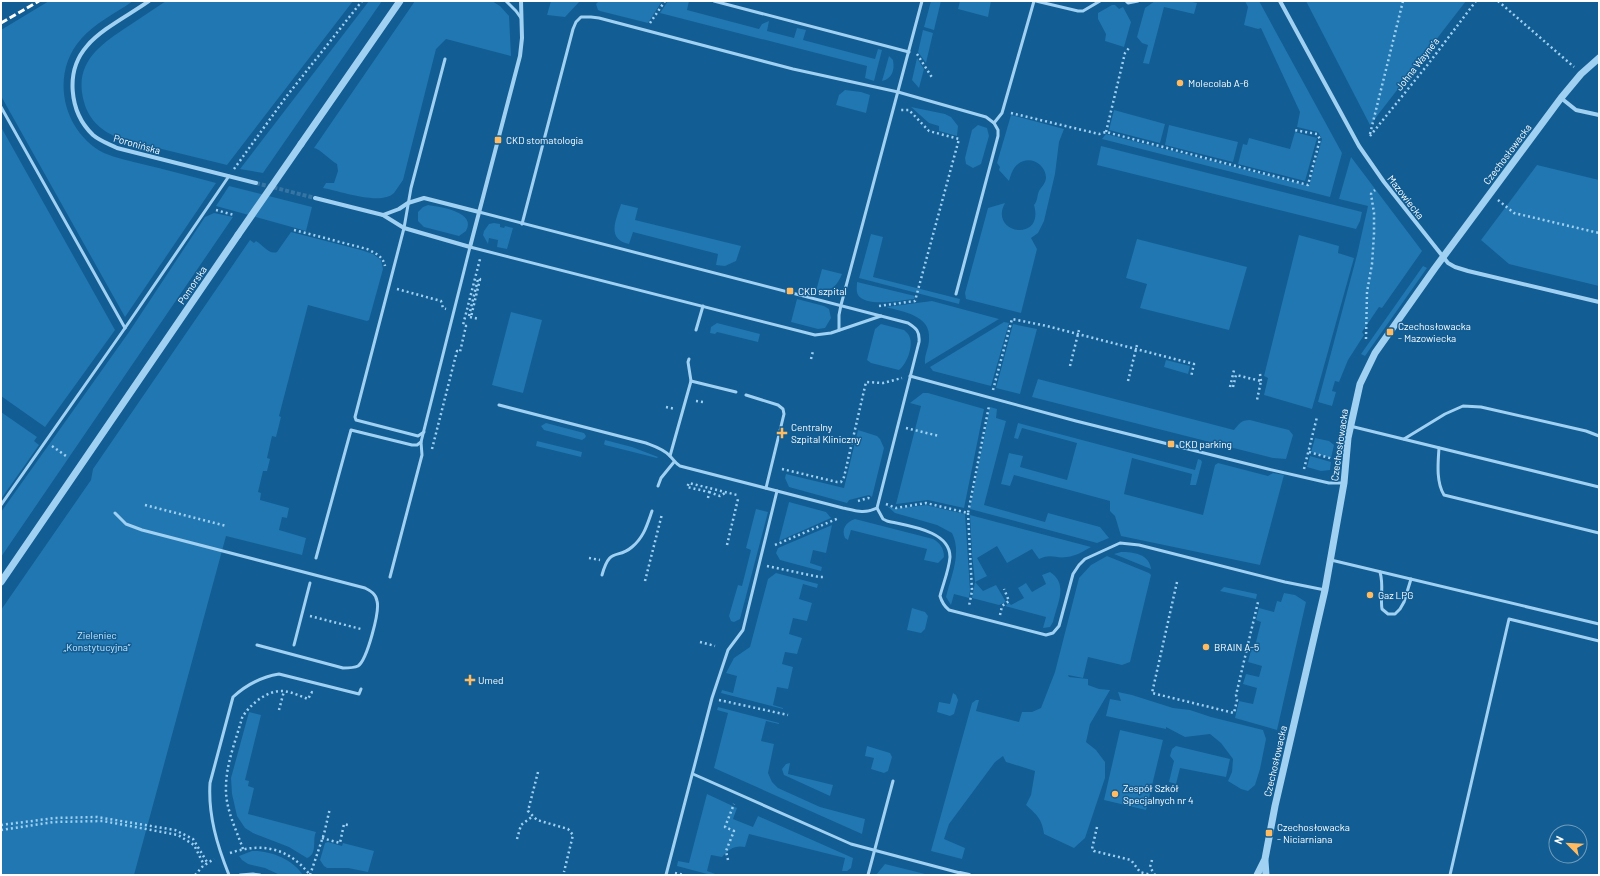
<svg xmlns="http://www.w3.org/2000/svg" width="1600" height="876" font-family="Barlow,sans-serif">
<rect width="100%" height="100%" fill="#125d93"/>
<g fill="#2177b1">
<path d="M 49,1 L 133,1 C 116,13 95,23 81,39 C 50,74 62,131 104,153 C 116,158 130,161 142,164 C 167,170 191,176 216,183 L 125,317 L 1,96 L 1,30 Z"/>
<path d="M 166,1 L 353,1 L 227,165 L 121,139 C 103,132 89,121 84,102 C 73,63 100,45 127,27 C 140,18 153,10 166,1 Z"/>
<polygon points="369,1 382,1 263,173 240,169"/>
<path d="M 415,1 L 492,1 L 500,6 L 509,16 L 511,56 L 446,39 L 436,49 L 403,180 C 400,184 397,189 394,193 C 381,206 340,191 323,188 L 326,183 L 334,183 L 338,171 L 337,164 C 330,160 320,149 314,148 Z"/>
<polygon points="551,1 580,1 565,17 547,15"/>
<polygon points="599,1 662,1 648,23 600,11 598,10 596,4"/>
<polygon points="668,1 689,1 687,10 759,29 762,24 769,21 767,31 794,38 797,28 806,30 803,40 875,59 878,49 882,50 874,81 865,78 867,66 660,13"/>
<polygon points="931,1 941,1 934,30 924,27"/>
<polygon points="960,1 991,1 988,17 958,9"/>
<polygon points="1155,1 1188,1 1197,3 1194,14 1164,7 1149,64 1143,63 1148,45 1142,43 1137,37 1145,8"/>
<polygon points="1245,1 1259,1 1342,153 1330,197 1102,139 1106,134 1309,186 1322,139 1318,132 1297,127 1300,112 1261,28 1258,29 1244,25 1248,7"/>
<polygon points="1306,1 1466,1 1370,125"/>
<polygon points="1112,5 1115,5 1119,9 1123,7 1131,22 1124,47 1105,41 1106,34 1098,19 1098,13"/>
<polygon points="923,30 933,33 926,63 918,52"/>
<path d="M 889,56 L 893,60 C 895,70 892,79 882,81 Z"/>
<polygon points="917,58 924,69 919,88 912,80"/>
<polygon points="845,90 861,92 870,95 866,113 836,105 839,95"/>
<polygon points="911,107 945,114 951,117 958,126 957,136 939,131 939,126 929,123"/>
<polygon points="1114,110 1165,124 1160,143 1109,130"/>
<path d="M 1011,115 L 1064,129 L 1059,142 L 1055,174 L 1044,221 L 1038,233 L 1031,238 L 1037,249 L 1021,313 L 966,299 L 965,293 L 988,208 L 1005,203 C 988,234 1045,243 1034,205 C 1038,200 1037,195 1039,191 C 1042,186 1046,183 1046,177 C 1045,163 1029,155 1018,164 C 1013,168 1011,174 1009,181 L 999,170 L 1000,167 L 997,163 Z"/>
<polygon points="978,125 987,128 989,136 981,164 973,168 966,164 965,158 972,130"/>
<polygon points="1169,125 1238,142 1233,162 1165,145"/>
<polygon points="1,127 115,330 45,427 1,396"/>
<polygon points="1295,132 1317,138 1305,181 1238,164 1243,144 1247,145 1249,138 1290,149"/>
<polygon points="1101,146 1362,212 1360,221 1356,229 1097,165"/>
<polygon points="1351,157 1422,251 1382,308 1379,307 1362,332 1364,335 1348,360 1339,382 1335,381 1332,391 1336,392 1332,406 1318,402 1357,255 1368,206 1339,199"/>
<polygon points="1537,165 1599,180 1599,286 1509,264 1481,240"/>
<polygon points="229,186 312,207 306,231 216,206"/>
<path d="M 621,204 L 638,208 L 635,220 L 741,246 L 736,261 L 725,266 L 716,265 L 718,254 L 633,232 L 629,244 C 606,239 616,220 621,204 Z"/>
<path d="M 428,205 C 441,207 477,212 466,231 L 459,236 L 424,227 L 418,221 L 418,212 L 423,207 Z"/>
<polygon points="214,213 233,217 1,557 1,512 129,332 205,217"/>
<polygon points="494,223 500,224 500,227 504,228 505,226 513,228 507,249 497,247 498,240 489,238 488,244 483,235 484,231 489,224"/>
<path d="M 291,232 L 361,250 L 373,254 L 381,260 L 383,269 L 369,320 L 367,321 L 308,305 L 279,416 L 281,417 L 276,437 L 272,436 L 267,458 L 270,459 L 267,471 L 263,471 L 258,492 L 261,493 L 260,500 L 289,508 L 287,518 L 282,517 L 279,530 L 306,538 L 302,555 L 226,536 L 134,875 L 1,875 L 1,610 L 91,480 L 93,469 L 250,240 L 254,243 L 256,241 C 263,245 269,255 277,252 Z"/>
<polygon points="871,234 883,237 873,277 960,299 959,304 859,278"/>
<polygon points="1299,235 1339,246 1338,253 1354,258 1312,409 1264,395 1268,378 1264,376"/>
<polygon points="1137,239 1247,267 1229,330 1140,308 1147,284 1126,278"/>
<polygon points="1423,266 1427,268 1365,356 1361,354"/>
<path d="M 822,269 L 842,274 C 837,287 829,293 816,291 Z"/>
<path d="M 857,282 L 915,296 L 914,299 C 901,300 867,308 858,295 C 856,291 857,286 857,282 Z"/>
<polygon points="797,299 824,306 829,309 831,318 825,328 818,329 791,322"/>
<path d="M 932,301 L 999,319 L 925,364 C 924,355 929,348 929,339 C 931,315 903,312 886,307 Z"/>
<polygon points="511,312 542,320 523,393 492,385"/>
<polygon points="1004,322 1009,323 991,386 933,371 930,367"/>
<polygon points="717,323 760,334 758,342 717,332 715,334 710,333 711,327"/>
<path d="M 881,324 L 904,330 C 906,332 909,334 910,338 C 913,347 907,364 899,370 L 871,363 L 867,360 L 875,329 Z"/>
<polygon points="1013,324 1037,329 1020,394 996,388"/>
<polygon points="1166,360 1190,366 1188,374 1164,367"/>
<path d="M 1038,379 L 1234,430 C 1239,424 1241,420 1250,420 L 1289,430 L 1293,435 L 1286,459 L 1273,458 L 1032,397 Z"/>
<polygon points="923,393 928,393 984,409 964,508 928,500 896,504 921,406 910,403"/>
<polygon points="990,407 997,409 996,418 1006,421 984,505 1045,522 1048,513 1100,527 1109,538 1097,543 970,509"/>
<polygon points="1,412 37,437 34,441 39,445 1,499"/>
<polygon points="546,423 584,433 586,436 585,438 582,440 544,430 541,426"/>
<polygon points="1018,423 1195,470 1198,459 1201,460 1202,462 1196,485 1190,485 1192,474 1132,458 1124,494 1203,515 1215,465 1218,463 1268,476 1273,473 1284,475 1260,565 1121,536 1115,516 1110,511 1110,501 1014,475 1010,486 1001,484 1009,453 1023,456 1020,467 1067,480 1077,443 1022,428 1018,439 1014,438"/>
<polygon points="858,430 877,436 880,439 884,448 872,497 869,495 849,500 847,503 789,487 785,478 786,474 844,488"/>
<polygon points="1315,438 1329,441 1334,445 1331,458 1311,452"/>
<polygon points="605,440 632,447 658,457 657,458 605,445 604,444"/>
<polygon points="537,441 582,452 581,457 536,446"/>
<polygon points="1310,456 1331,462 1330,470 1321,471 1307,467"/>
<polygon points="789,502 826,512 831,518 779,541"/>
<path d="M 926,505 L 965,514 L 970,590 L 969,598 L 954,594 L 951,605 L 946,597 C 951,576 962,553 952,533 L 937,525 L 895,513 L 887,506 L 895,509 Z"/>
<polygon points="756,509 768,512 740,619 734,622 731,621 729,616 738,585 742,586 751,550 746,548"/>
<path d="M 970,515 L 1091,547 C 1084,551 1076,556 1067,557 C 1055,559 1052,553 1039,559 L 1032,549 L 1007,563 L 997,546 L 977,558 L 987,576 L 975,582 L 983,591 L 996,585 L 1006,602 L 999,605 L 972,598 L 975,582 L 972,554 Z"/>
<path d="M 855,519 L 933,539 C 940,543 944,548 944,557 L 938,563 L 924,560 L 927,549 L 851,530 L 848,540 L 845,538 C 841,529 846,522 855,519 Z"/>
<polygon points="832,525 826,553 813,550 810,563 822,567 821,571 780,560 776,553 778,548"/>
<path d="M 1121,552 C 1134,552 1149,554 1151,569 L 1114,554 Z"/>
<path d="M 1107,556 L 1149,573 L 1151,575 L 1130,662 L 1122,665 L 1088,657 L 1083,678 L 1068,675 L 1069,677 L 1088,679 L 1088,685 L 1099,689 L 1110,690 L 1090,724 L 1086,742 L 1096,750 L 1105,762 L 1105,778 L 1085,838 L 1074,848 L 1044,834 C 1042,819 1037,815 1026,805 L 1031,795 L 1035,771 L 1006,762 L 1003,756 L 995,762 L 949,824 L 944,839 L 965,848 L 962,859 L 931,851 L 972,703 L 976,700 L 979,700 L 976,711 L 1019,722 L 1022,712 L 1032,712 L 1041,708 L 1055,672 L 1079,578 L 1091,565 Z"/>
<path d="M 1050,572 C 1069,584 1057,604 1053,622 L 1050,627 L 1043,628 L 1046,617 L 1005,606 L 1009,603 L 1011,605 L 1024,598 L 1018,588 L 1026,583 L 1032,592 L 1046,584 L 1042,575 Z"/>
<polygon points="776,573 818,584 817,588 803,584 799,599 812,603 807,621 793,618 789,634 802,638 797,654 785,652 782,664 793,667 788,689 777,687 773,705 783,708 783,709 721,693 722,690 733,693 737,676 726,673 734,658 750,647 768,579"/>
<polygon points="1224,587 1257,594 1256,599 1220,591"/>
<polygon points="1284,593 1295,595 1306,602 1277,730 1235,718 1239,701 1253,704 1257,688 1243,684 1246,674 1259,677 1262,666 1248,662 1251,650 1254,650 1261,622 1256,620 1259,608 1274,612 1277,601 1281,602"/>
<polygon points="912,608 925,612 928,616 925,629 921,633 907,630"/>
<polygon points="1118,692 1132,695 1173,708 1190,710 1211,717 1263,730 1266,739 1260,769 1255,785 1248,791 1241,789 1228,781 1232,772 1233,759 1221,743 1210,734 1185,737 1166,727 1166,729 1106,716 1110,699 1121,701"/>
<polygon points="953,693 956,695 958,700 954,714 950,716 937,712 939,702 950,704"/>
<polygon points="718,707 779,723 779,724 766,721 761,741 774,744 768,773 772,782 778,788 820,807 865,819 862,834 714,768 728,713 717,710"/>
<path d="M 249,712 L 261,715 L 245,780 L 249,781 L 248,786 L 254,788 L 248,814 L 316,832 C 312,840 318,854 307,858 L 289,847 L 253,833 L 245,828 L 237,816 L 232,794 L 231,778 Z"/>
<polygon points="1120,730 1163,740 1146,810 1104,800"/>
<polygon points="867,746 890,753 892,757 888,771 884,773 871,769 874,758 865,756"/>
<polygon points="1176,746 1230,759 1226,777 1180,768 1176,784 1169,782 1174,761 1170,756 1172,749"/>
<polygon points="790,763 788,774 833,785 830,796 784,775 782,769 786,764"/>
<path d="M 707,794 L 737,808 L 733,819 L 753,827 L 758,816 L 853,858 L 851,868 L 847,871 L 842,871 L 845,858 L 749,834 L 745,847 C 735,845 729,849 722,857 L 711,855 L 707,871 L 718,875 L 711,875 L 677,866 L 678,861 L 689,863 Z"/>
<polygon points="328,842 342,846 343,843 374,851 368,872 348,868 327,868 324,866 320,860 325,843"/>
<path d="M 252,851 C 269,850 293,859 303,875 L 280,875 L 265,868 L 248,864 L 242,860 L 239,856 Z"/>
<polygon points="885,864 929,875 876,875"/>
</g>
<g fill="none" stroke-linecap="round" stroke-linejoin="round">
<polyline stroke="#3675a3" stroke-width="4" stroke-dasharray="4 2" stroke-linecap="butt" points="256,183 315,198"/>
<g stroke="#a0d1f3" stroke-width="2.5" stroke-dasharray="2 3" stroke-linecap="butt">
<polyline points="1498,1 1574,67"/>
<polyline points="650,23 665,1"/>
<polyline points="917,54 933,79"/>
<polyline points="1011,113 1099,134 1106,132 1308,185 1320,139 1317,134 1294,130"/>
<polyline points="1106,132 1125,53 1129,48"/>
<polyline points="1370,134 1403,1"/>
<polyline points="1370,136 1429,63 1476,1"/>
<polyline points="234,169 286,97 362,1"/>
<polyline points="1498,200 1514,213 1599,233"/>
<polyline points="216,210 234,215"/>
<path d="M 294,230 L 367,249 C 375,253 383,256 385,266"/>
<polyline points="397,289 441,301 443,308 446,309"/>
<polyline points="879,306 915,301 959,139 929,131 909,110 901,110"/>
<polyline points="469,316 478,279 480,279 471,317"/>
<polyline points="470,317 479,319"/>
<polyline points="1366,339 1367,292 1372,264 1374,234 1374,213 1371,194 1375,190"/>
<polyline points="811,359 813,351"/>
<polyline points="1070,366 1079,330"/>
<polyline points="1260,374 1261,381"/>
<polyline points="1128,381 1137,345"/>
<polyline points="1230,387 1234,370"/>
<polyline points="1233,387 1236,375 1261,381 1257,400"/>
<polyline points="993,390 1012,319 1047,326 1194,364 1191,377"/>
<polyline points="696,401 703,402"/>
<polyline points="666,407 675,409"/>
<polyline points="906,428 939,436"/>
<polyline points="52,446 66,456"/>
<polyline points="432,449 457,351 460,352 466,326 463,325 480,259"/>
<polyline points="1309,452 1333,459"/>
<polyline points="782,469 837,482 841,482 844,477 866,382 883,383 902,378"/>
<polyline points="1304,469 1317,417"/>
<polyline points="709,492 720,496 725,493"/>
<polyline points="708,498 709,492 687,487 689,483 737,495"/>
<polyline points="858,501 868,498 872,499"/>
<polyline points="886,504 896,508 926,503 968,513 989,406"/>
<polyline points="145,505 226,526"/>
<polyline points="968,513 972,591 969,606"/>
<polyline points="727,545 738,499"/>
<polyline points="775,545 839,518"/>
<polyline points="589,558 600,560"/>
<polyline points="767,566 819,577 824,577"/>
<polyline points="645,581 662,514"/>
<polyline points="1177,582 1152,693 1234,713 1237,700 1236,695 1258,602"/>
<polyline points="1000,615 1002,606 1009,601 1004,589"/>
<polyline points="310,616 361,629"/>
<polyline points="700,642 715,646"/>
<polyline points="719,700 788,715"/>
<polyline points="279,710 284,691"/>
<polyline points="538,772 528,811 537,820 568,829 573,835 564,872"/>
<polyline points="1,825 55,818 97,817 175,830 193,839 207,862"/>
<polyline points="1097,827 1092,849 1094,851 1131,860 1140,872 1151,875"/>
<polyline points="1,830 54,822 103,821 178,835 194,845 204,865"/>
<polyline points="322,838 340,843 344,824 348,825"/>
<polyline points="517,839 521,825 533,816"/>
<path d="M 243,849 C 236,829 225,808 226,787 C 226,764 236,740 242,718 C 249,705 267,690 283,691 C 292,692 300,696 308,699 L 312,692 L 314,693"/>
<path d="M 230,853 C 262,842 289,848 310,875"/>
<polyline points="728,860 726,851 734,831 725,827 734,804"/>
<polyline points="1152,860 1150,867 1155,875"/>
<polyline points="675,873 684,875"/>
<polyline points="195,875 203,866 214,859"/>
<polyline points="310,875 324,834 330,808"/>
</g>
<g stroke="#a0d1f3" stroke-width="3">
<polyline points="506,1 516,11 521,18"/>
<polyline points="714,1 909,52"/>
<polyline points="1036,1 1078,11 1083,11 1100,1"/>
<polyline points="1126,1 1128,3 1138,1"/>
<polyline points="1,107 125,328"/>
<path d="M 479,212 L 908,323 C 916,328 920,331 919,342 L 877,508 C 865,514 856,511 843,508 L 680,466 C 675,463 674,460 670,456 C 664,449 654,446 646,443 L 499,405"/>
<polyline points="522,224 573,29 576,22 581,17 591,17 599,18 793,69 898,92 986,117 994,123"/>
<polyline points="956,294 998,136 998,130 994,123 1002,113 1034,1"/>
<polyline points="696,330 703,306"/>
<polyline points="839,330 839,315 841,305 922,1"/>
<polyline points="689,359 688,362 691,381"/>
<polyline points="910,376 1076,421 1268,469 1329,483 1344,483"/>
<polyline points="746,395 778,405 783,409 784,414 766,488"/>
<polyline points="1350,426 1599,487"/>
<polyline points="424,432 418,436 356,420 355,417 404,228 411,188 445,59"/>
<polyline points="1404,439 1445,414 1463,406 1481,407 1586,431 1599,436"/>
<path d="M 1439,448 C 1438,463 1436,482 1444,495 L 1599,533"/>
<polyline points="670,456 691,381 736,392"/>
<polyline points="658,486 661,478 674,462"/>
<polyline points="1,505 125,328 229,176"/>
<path d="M 877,508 L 883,519 L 887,521 C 907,526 950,530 950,557 C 949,570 943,584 940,596 C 942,603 944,606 949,610 L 1046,635 L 1053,633 L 1059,626 L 1073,574 L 1079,565 L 1085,559 L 1120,543 L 1139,545 L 1285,582 L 1325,590"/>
<path d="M 115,513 L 126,524 L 142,530 L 365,588 C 371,591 376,594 377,601 C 380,611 367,660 358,666 C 354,668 348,668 343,668 L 257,645"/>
<polyline points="316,558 351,430 412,445 417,445 421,442"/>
<polyline points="1331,560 1599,624"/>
<path d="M 1380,572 C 1384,586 1380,596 1382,609 L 1388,614 L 1395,614 L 1400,609 L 1404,602 L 1411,579"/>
<path d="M 602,575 C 610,546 617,560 632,547 C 644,537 647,525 652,511"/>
<polyline points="390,577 422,455 421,442 470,247 815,335 831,333 881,316"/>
<polyline points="294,645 310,583"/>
<polyline points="693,774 851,844 960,873"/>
<path d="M 229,875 C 217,845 208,815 210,783 L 233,697 C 246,685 261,677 279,674 L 359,694 L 361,689"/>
<polyline points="240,875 253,874 260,875"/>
<polyline points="666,875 712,698 728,650 743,630 777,491"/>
<polyline points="868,875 893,781"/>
<polyline points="1450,875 1509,619 1599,641"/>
</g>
<g stroke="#a0d1f3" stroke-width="4">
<path d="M 149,1 C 131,14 101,29 87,46 C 65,71 69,112 93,135 C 100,141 109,144 117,148 L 256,183"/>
<polyline points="1280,1 1359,146 1384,182 1448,263 1455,267 1468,271 1599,302"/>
<polyline points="1561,98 1576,110 1599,115"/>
<polyline points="315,198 383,215 404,228 470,247 520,56 522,38 521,1"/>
<polyline points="383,215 399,209 408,203 424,198 479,212"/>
<polyline points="960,873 969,875"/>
</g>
<g stroke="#a0d1f3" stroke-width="7">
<polyline points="301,144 400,1"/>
<polyline points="1,582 238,235"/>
<polyline points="1265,861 1266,875"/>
<polyline points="1257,875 1265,859 1275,806 1325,590 1344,483 1348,438 1360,384 1375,353 1435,268 1561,98 1581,74 1599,58"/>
</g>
<polyline stroke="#fff" stroke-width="3" stroke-dasharray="7 3" stroke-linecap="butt" points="1,23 39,1"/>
<polyline stroke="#a0d1f3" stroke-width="7" points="238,235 301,144"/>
</g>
<g fill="#ffbb61" stroke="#125d93" stroke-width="1.5">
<circle cx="1180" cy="83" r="4"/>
<rect x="494" y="136" width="8" height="8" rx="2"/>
<rect x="786" y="287" width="8" height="8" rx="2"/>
<rect x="1386" y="328" width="8" height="8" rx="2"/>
<path d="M780 427h4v4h4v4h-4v4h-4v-4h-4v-4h4z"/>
<rect x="1167" y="440" width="8" height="8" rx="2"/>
<circle cx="1370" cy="595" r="4"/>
<circle cx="1206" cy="647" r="4"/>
<path d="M468 674h4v4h4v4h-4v4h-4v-4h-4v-4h4z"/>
<circle cx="1115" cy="794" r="4"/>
<rect x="1265" y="829" width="8" height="8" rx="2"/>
</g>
<g text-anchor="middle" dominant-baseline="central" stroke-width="3" stroke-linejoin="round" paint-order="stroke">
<g font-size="10" fill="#fff" stroke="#125d93">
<text transform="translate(1417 64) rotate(-52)">Johna Wayne’a</text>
<text transform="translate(137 144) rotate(16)">Poronińska</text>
<text transform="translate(1507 154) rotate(-53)">Czechosłowacka</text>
<text transform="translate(1406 197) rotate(52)">Mazowiecka</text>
<text transform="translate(192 285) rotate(-56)">Pomorska</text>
<text transform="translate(1339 445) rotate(-82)">Czechosłowacka</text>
<text transform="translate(1275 761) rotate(-77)">Czechosłowacka</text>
</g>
<g font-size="10" fill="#fff" stroke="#125d93" text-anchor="start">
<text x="1188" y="83">Molecolab A-6</text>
<text x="506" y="140">CKD stomatologia</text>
<text x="798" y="291">CKD szpital</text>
<text x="1398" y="326">Czechosłowacka<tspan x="1398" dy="12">- Mazowiecka</tspan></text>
<text x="791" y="427">Centralny<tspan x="791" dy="12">Szpital Kliniczny</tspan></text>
<text x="1179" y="444">CKD parking</text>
<text x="1378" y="595">Gaz LPG</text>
<text x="1214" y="647">BRAIN A-5</text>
<text x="478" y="680">Umed</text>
<text x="1123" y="788">Zespół Szkół<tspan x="1123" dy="12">Specjalnych nr 4</tspan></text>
<text x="1277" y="827">Czechosłowacka<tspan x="1277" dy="12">- Niciarniana</tspan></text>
</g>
<g font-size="10" fill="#c7e7fd" stroke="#125d93">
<text x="97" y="635">Zieleniec<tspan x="97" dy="12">„Konstytucyjna”</tspan></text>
</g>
</g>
<rect width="1600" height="876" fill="none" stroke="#ffffff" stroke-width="4"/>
<g transform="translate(1568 844) rotate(294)"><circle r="19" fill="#125d93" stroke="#719ebe"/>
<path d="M0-3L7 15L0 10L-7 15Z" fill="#ffbb61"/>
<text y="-6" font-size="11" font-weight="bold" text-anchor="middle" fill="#ffffff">N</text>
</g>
</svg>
